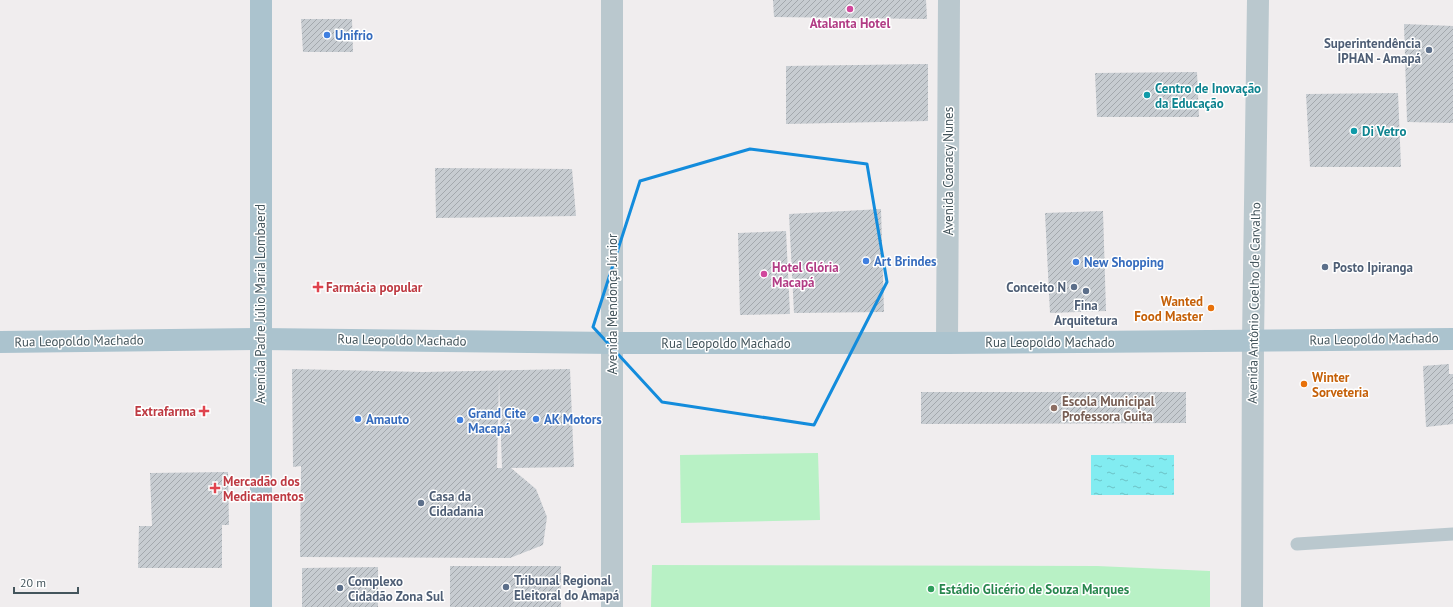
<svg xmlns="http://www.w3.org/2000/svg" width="1453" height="607" font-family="'PT Sans',sans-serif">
<defs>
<pattern id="water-ripples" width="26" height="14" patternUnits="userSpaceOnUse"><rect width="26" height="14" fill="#82ecf1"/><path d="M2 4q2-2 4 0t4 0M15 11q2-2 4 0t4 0" fill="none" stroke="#6cc2c6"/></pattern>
<pattern id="building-hatch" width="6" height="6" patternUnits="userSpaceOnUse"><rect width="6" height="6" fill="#c7ccd1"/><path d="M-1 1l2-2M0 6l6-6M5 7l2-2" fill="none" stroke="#a3a8ad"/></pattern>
</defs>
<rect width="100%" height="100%" fill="#f0edee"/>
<g fill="#b8f1c5">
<polygon points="818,453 820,520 681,523 680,455"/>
<polygon points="652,565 1097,566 1210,571 1210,607 651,607"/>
</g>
<rect fill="url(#water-ripples)" x="1091" y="455" width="83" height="40"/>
<g fill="url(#building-hatch)" fill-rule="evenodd">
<polygon points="773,0 926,0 927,19 774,17"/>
<polygon points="301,19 352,19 353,52 303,52"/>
<polygon points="1404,24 1453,26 1453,123 1407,122"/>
<polygon points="928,64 928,121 786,124 786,66"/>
<polygon points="1197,72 1199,117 1097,117 1095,73"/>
<polygon points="1398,93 1401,167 1310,167 1306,94"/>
<polygon points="435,168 572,169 576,216 436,218"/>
<polygon points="881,209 884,312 794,313 789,214"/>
<polygon points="1103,211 1106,311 1050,313 1045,213"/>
<polygon points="786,231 790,314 740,315 738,233"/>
<polygon points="1449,364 1449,374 1453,374 1453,424 1426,427 1423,366"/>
<path d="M 292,369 L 423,372 L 570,369 L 574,467 L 511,468 L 536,489 L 547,517 L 543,545 L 510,558 L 300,557 L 301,466 L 293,467 ZM 499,380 L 502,468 L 497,468 Z"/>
<polygon points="921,392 1186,392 1186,423 921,424"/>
<polygon points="228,472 229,525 222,525 222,568 138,568 139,526 152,526 150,473"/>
<rect x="450" y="566" width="111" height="41"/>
<polygon points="378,567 378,607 302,607 302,568"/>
</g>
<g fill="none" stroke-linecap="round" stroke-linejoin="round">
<polyline stroke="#bac8ce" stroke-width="13" points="1297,544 1453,534"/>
<g stroke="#bac8ce" stroke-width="22">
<polyline points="612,0 612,607"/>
<polyline points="947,343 949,0"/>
</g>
<polyline stroke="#bac8ce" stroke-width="22" points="1252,607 1253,341 1258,0"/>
<g stroke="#abc3ce" stroke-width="22">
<polyline points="261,0 261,607"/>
<polyline points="0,342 260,339 612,343 947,343 1453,339"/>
</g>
</g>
<path fill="none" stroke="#138cdc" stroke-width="3" stroke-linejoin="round" d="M 750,149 L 867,164 L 887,282 L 814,425 L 662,402 L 593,327 L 640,181 Z"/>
<g fill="#d1479c" stroke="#fff" stroke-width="1.5">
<circle cx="850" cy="9" r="4"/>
<circle cx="764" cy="274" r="4"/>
</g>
<g fill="#3f7fe0" stroke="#fff" stroke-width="1.5">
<circle cx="327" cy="35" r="4"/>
<circle cx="866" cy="261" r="4"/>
<circle cx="1076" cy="262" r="4"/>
<circle cx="358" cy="419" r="4"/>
<circle cx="536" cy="419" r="4"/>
<circle cx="460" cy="420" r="4"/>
</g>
<g fill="#5c6f8a" stroke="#fff" stroke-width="1.5">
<circle cx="1429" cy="50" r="4"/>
<circle cx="1325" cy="267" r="4"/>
<circle cx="1074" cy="287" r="4"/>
<circle cx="1086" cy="291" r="4"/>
<circle cx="421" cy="503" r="4"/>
<circle cx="506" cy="587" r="4"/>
<circle cx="340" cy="588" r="4"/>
</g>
<g fill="#0f9aa8" stroke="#fff" stroke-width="1.5">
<circle cx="1147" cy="95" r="4"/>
<circle cx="1354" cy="131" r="4"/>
</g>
<g fill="#e0444e" stroke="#fff" stroke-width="1.5">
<path d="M316 281h4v4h4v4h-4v4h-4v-4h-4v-4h4z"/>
<path d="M202 405h4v4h4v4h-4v4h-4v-4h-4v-4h4z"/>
<path d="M213 482h4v4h4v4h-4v4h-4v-4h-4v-4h4z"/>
</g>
<g fill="#e8710a" stroke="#fff" stroke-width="1.5">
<circle cx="1211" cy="308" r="4"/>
<circle cx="1304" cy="384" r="4"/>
</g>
<circle fill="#8d6e63" stroke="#fff" stroke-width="1.5" cx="1054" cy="408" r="4"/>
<circle fill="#2e9e5b" stroke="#fff" stroke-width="1.5" cx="931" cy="589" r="4"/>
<g text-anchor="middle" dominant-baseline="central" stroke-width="3" stroke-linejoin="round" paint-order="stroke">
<g font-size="13" font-weight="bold" fill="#b23c85" stroke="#fff">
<text x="850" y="23">Atalanta Hotel</text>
<text x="772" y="267" text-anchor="start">Hotel Glória<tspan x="772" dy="15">Macapá</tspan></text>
</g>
<g font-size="13" font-weight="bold" fill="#366cbe" stroke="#fff" text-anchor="start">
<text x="335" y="35">Unifrio</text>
<text x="874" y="261">Art Brindes</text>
<text x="1084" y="262">New Shopping</text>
<text x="468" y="413">Grand Cite<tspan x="468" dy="15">Macapá</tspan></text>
<text x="366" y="419">Amauto</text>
<text x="544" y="419">AK Motors</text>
</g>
<g font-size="13" font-weight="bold" fill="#4e5e75" stroke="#fff" text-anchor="start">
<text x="1421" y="43" text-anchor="end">Superintendência<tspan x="1421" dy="15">IPHAN - Amapá</tspan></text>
<text x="1333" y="267">Posto Ipiranga</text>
<text x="1066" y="287" text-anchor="end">Conceito N</text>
<text x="1086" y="305" text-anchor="middle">Fina<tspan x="1086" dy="15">Arquitetura</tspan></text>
<text x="429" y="496">Casa da<tspan x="429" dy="15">Cidadania</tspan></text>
<text x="514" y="580">Tribunal Regional<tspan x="514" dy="15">Eleitoral do Amapá</tspan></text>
<text x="348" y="581">Complexo<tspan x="348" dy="15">Cidadão Zona Sul</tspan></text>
</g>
<g font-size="13" font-weight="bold" fill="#0d838f" stroke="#fff" text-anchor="start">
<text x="1155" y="88">Centro de Inovação<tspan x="1155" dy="15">da Educação</tspan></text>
<text x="1362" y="131">Di Vetro</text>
</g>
<g font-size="13" fill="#44555c" stroke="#fff">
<text transform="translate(948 171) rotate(-90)">Avenida Coaracy Nunes</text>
<text transform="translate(1254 303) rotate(-89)">Avenida Antônio Coelho de Carvalho</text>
<text transform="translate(260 304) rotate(-90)">Avenida Padre Júlio Maria Lombaerd</text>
<text transform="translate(612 304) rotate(-90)">Avenida Mendonça Júnior</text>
<text transform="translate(1374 339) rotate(-1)">Rua Leopoldo Machado</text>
<text transform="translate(402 340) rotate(1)">Rua Leopoldo Machado</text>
<text transform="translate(79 341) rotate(-1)">Rua Leopoldo Machado</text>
<text x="1050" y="342">Rua Leopoldo Machado</text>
<text x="726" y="343">Rua Leopoldo Machado</text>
</g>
<g font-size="13" font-weight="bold" fill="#be3a42" stroke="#fff" text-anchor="start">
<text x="326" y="287">Farmácia popular</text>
<text x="196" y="411" text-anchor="end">Extrafarma</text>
<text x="223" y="481">Mercadão dos<tspan x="223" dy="15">Medicamentos</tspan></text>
</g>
<g font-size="13" font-weight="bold" fill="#c56008" stroke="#fff" text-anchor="end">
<text x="1203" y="301">Wanted<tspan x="1203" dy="15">Food Master</tspan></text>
<text x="1312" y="377" text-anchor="start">Winter<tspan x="1312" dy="15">Sorveteria</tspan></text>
</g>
<g font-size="13" font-weight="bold" fill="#785e54" stroke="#fff" text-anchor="start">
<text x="1062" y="401">Escola Municipal<tspan x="1062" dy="15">Professora Guita</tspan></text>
</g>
<g font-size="13" font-weight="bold" fill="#27864d" stroke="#fff" text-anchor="start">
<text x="939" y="589">Estádio Glicério de Souza Marques</text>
</g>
</g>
<path d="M14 587v6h64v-6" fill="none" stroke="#44555c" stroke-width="2"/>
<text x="20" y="587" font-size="12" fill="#44555c" stroke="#ffffff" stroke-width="3" paint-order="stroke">20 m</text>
</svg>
